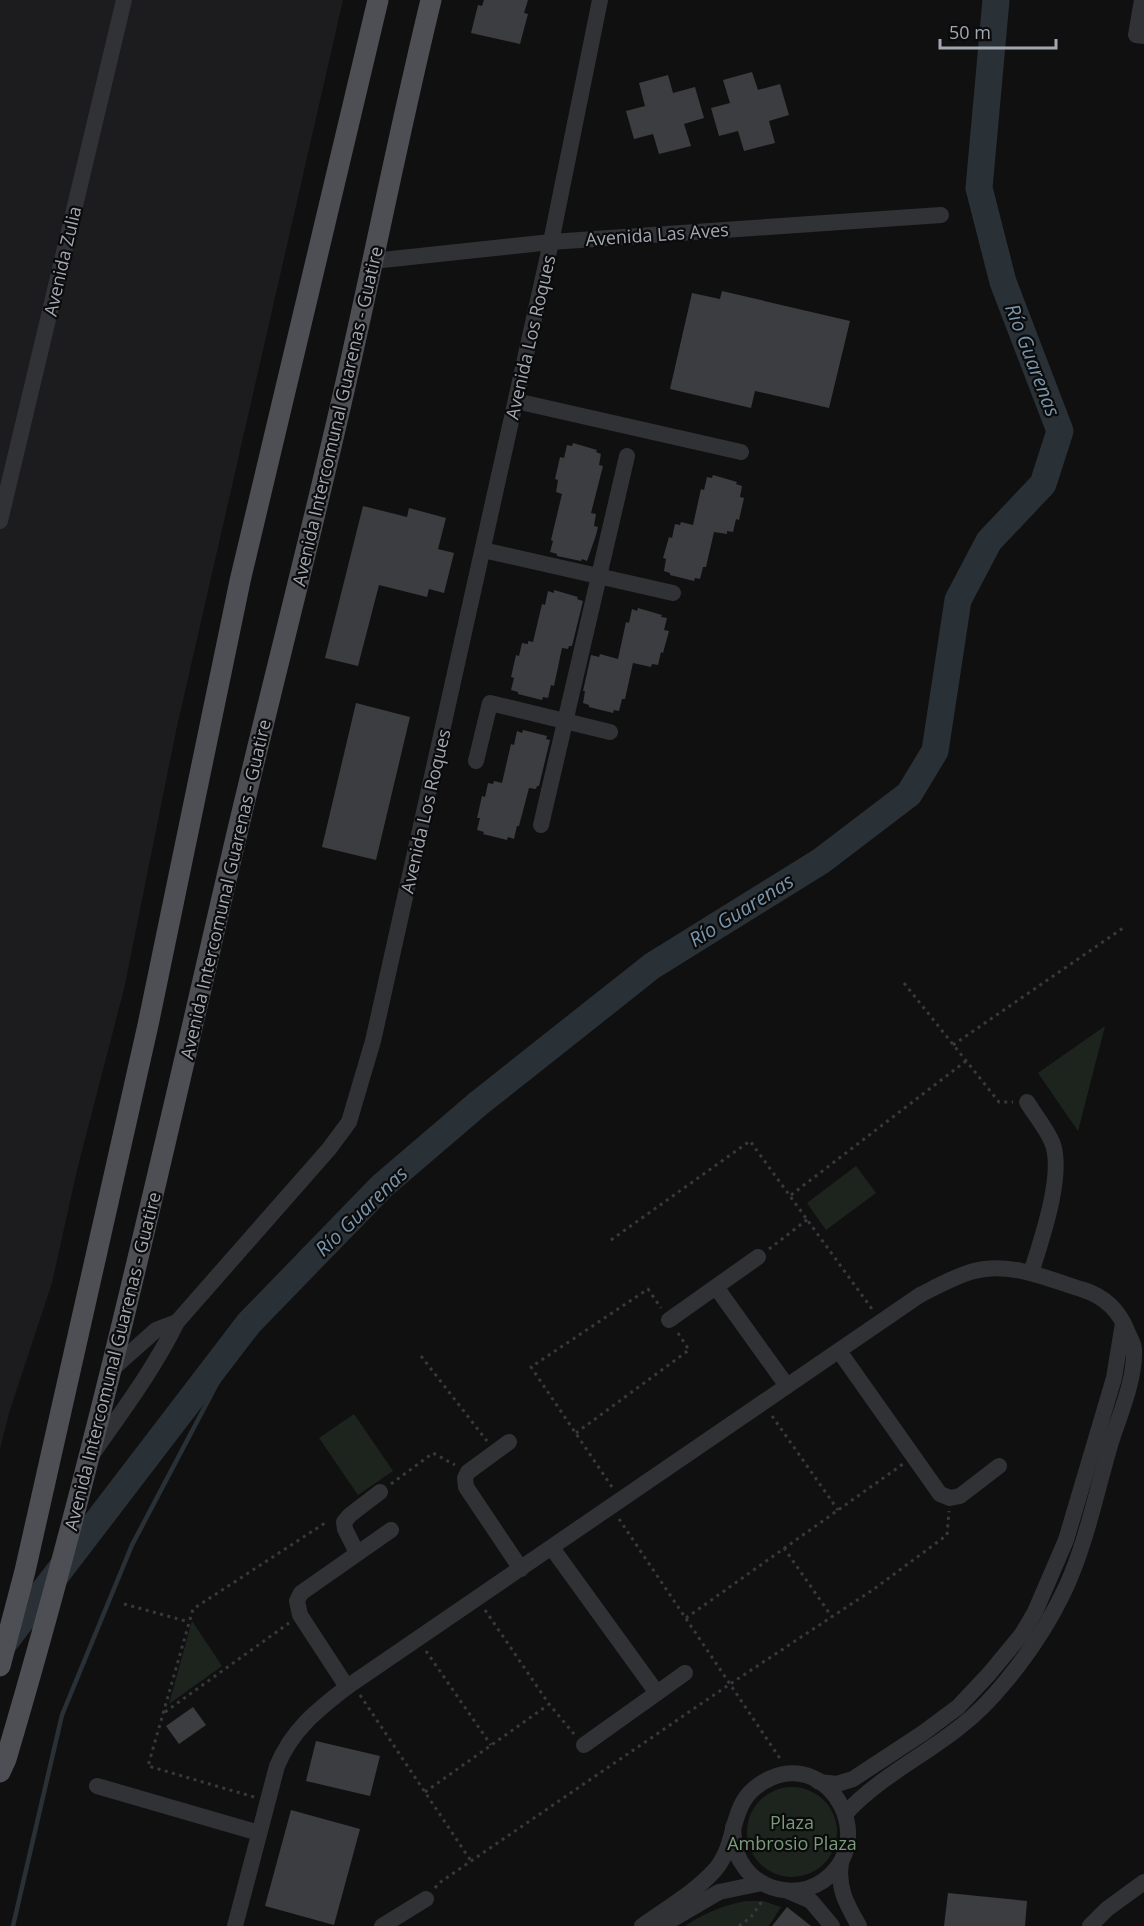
<svg xmlns="http://www.w3.org/2000/svg" width="1144" height="1926" font-family="'Open Sans',sans-serif">
<rect width="100%" height="100%" fill="#101011"/>
<polygon fill="#1c1c1e" points="0,0 343,0 176,731 124,989 77,1170 52,1283 9,1413 0,1449"/>
<g fill="#1d241d">
<polygon points="1105,1026 1078,1131 1038,1073"/>
<polygon points="856,1166 876,1193 826,1230 807,1203"/>
<polygon points="354,1414 393,1471 358,1495 319,1438"/>
<polygon points="192,1621 222,1666 169,1704"/>
<circle cx="792" cy="1832" r="45"/>
<path d="M 746,1901 L 763,1901 L 781,1907 L 769,1926 L 685,1926 C 704,1913 724,1905 746,1901 Z"/>
</g>
<g fill="none" stroke-linecap="round" stroke-linejoin="round">
<polyline stroke="#293036" stroke-width="4.5" points="13,1926 62,1715 132,1545 249,1323"/>
<polyline stroke="#293036" stroke-width="27" points="1,1647 249,1323 382,1186 479,1103 652,966 821,861 909,794 935,751 958,600 989,541 1043,484 1060,431 1003,282 979,188 996,0"/>
</g>
<g fill="#3c3d41">
<polygon points="484,0 528,0 524,13 528,14 520,44 471,33 478,5 482,6"/>
<polygon points="752,72 758,90 780,84 789,115 769,121 775,143 744,151 738,131 719,136 711,108 730,103 723,80"/>
<polygon points="668,75 673,93 695,87 704,118 684,124 691,146 659,154 653,134 634,139 626,111 645,106 639,83"/>
<polygon points="722,291 850,321 829,408 755,391 751,408 670,389 692,293 720,299"/>
<polygon points="573,443 597,450 596,452 601,454 599,465 603,466 591,513 596,514 594,526 598,527 596,535 587,561 582,559 581,561 557,556 557,554 550,552 553,541 551,540 562,494 556,492 558,480 555,479 560,457 564,458 567,445 572,446"/>
<polygon points="713,475 737,482 736,484 742,486 740,497 744,498 739,520 736,519 733,532 727,531 727,534 714,532 706,567 703,567 700,579 695,578 694,581 670,575 670,573 664,571 666,559 663,558 669,537 672,538 675,524 680,525 681,522 693,525 701,489 704,490 707,477 712,478"/>
<polygon points="363,506 407,517 409,508 446,518 438,549 454,553 444,593 429,589 427,597 379,585 358,666 325,658"/>
<polygon points="554,590 578,597 577,599 583,601 572,646 569,646 568,649 562,648 554,686 551,685 548,698 543,697 542,700 518,694 518,692 511,690 514,678 511,677 516,655 519,656 522,643 528,644 528,641 533,642 542,604 545,605 548,591 554,593"/>
<polygon points="638,608 662,615 661,617 667,618 664,630 669,631 663,653 661,652 658,665 652,664 651,667 633,663 625,699 622,699 619,711 614,710 613,713 589,707 589,705 583,703 585,691 583,691 591,655 599,657 600,654 618,659 626,622 629,623 632,609 637,611"/>
<polygon points="356,703 410,717 376,860 322,847"/>
<polygon points="523,730 547,736 546,739 550,740 539,786 537,786 536,789 529,788 519,826 517,826 514,839 508,837 507,840 483,834 484,832 477,830 480,818 477,818 482,796 485,797 488,783 493,784 494,781 502,783 511,744 514,745 517,731 522,733"/>
<polygon points="193,1707 206,1725 179,1744 166,1726"/>
<polygon points="316,1741 380,1756 370,1796 306,1781"/>
<polygon points="291,1810 360,1829 334,1925 265,1906"/>
<polygon points="948,1893 1027,1901 1025,1926 944,1926"/>
<polygon points="787,1907 811,1926 772,1926"/>
</g>
<g fill="none" stroke-linecap="round" stroke-linejoin="round">
<g stroke="#37393d" stroke-width="3" stroke-dasharray="3 4.5" stroke-linecap="butt">
<polyline points="904,983 999,1102 1013,1102"/>
<polyline points="953,1045 1123,928"/>
<polyline points="791,1195 966,1061"/>
<polyline points="611,1240 750,1141 872,1309"/>
<polyline points="769,1249 808,1219"/>
<polyline points="421,1356 487,1441"/>
<polyline points="772,1416 838,1510"/>
<polyline points="576,1433 689,1350 678,1333"/>
<polyline points="391,1484 433,1453 455,1465"/>
<polyline points="612,1487 531,1367 648,1289 661,1308"/>
<polyline points="619,1519 781,1760"/>
<polyline points="784,1548 832,1617"/>
<polyline points="124,1604 189,1622"/>
<polyline points="485,1610 549,1704 574,1734"/>
<polyline points="686,1618 903,1464"/>
<polyline points="426,1651 491,1745"/>
<polyline points="360,1695 471,1861"/>
<polyline points="165,1712 289,1623"/>
<polyline points="425,1792 548,1705"/>
<polyline points="254,1797 148,1766 193,1609 328,1521"/>
<polyline points="435,1888 439,1883 730,1684 874,1589 947,1535 949,1511"/>
<polyline points="739,1926 751,1917 763,1900"/>
</g>
<g stroke="#313236" stroke-width="16">
<polyline points="1142,0 1136,35 1144,36"/>
<polyline points="373,261 551,242 941,215"/>
<polyline points="516,401 741,452"/>
<polyline points="0,521 124,0"/>
<polyline points="483,550 673,593"/>
<polyline points="476,761 490,703 610,732"/>
<polyline points="541,825 627,456"/>
<path d="M 1027,1102 C 1035,1115 1046,1128 1052,1142 C 1065,1173 1041,1241 1031,1273"/>
<polyline points="716,1287 787,1386"/>
<polyline points="669,1320 758,1257"/>
<polyline points="839,1351 940,1494 950,1498 960,1496 999,1466"/>
<polyline points="110,1371 156,1330 177,1322"/>
<polyline points="509,1442 468,1472 465,1478 466,1487 521,1569"/>
<path d="M 93,1453 C 123,1410 154,1369 177,1322 L 329,1149 L 349,1122 L 373,1041 L 551,242 L 600,0"/>
<polyline points="552,1548 657,1693"/>
<polyline points="357,1553 345,1529 344,1522 350,1515 380,1492"/>
<polyline points="347,1687 300,1615 297,1601 301,1593 391,1530"/>
<polyline points="584,1745 685,1673"/>
<polyline points="819,1782 837,1784 853,1779 923,1733 958,1707 989,1674 1022,1634 1035,1612 1066,1540 1114,1378 1123,1323"/>
<polyline points="97,1786 259,1833"/>
<path d="M 841,1863 C 837,1888 847,1905 859,1926"/>
<polyline points="790,1892 811,1901 832,1926"/>
<path d="M 235,1926 L 277,1766 C 292,1730 316,1711 347,1687 L 920,1295 C 938,1286 955,1276 974,1271 C 1011,1261 1050,1280 1084,1290 C 1106,1297 1120,1312 1128,1333 C 1130,1338 1134,1344 1134,1350 C 1135,1380 1120,1414 1111,1442 C 1097,1489 1087,1540 1067,1585 C 1051,1620 1030,1652 1006,1681 C 993,1697 978,1713 961,1726 C 924,1756 879,1777 846,1813"/>
<polyline points="382,1926 426,1899"/>
<path d="M 642,1926 C 665,1909 694,1893 714,1871 C 742,1840 724,1799 771,1778 C 832,1752 879,1842 823,1881 C 796,1899 758,1891 741,1862 C 734,1851 734,1839 733,1827"/>
<polyline points="661,1926 719,1892 762,1883"/>
<polyline points="1090,1926 1107,1909 1144,1882"/>
</g>
<g stroke="#4d4f55" stroke-width="21">
<polyline points="0,1666 25,1571 148,1025 240,581 378,0"/>
<path d="M 0,1772 L 6,1759 C 94,1463 161,1161 231,859 C 268,700 310,541 346,382 C 375,255 400,127 431,0"/>
</g>
</g>
<g text-anchor="middle" dominant-baseline="central" stroke-width="4.5" stroke-linejoin="round" paint-order="stroke">
<g font-size="18" fill="#a2a7b2" stroke="#0b0b0c">
<text transform="translate(657 234) rotate(-4)">Avenida Las Aves</text>
<text transform="translate(62 261) rotate(-77)">Avenida Zulia</text>
<text transform="translate(530 337) rotate(-77)">Avenida Los Roques</text>
<text transform="translate(337 416) rotate(-77)">Avenida Intercomunal Guarenas - Guatire</text>
<text transform="translate(425 811) rotate(-77)">Avenida Los Roques</text>
<text transform="translate(225 889) rotate(-77)">Avenida Intercomunal Guarenas - Guatire</text>
<text transform="translate(112 1361) rotate(-76)">Avenida Intercomunal Guarenas - Guatire</text>
</g>
<g font-size="18" fill="#799c7b" stroke="#0b0b0c">
<text x="792" y="1822">Plaza<tspan x="792" dy="21">Ambrosio Plaza</tspan></text>
</g>
<g font-size="20" font-style="italic" fill="#7995ac" stroke="#0b0b0c">
<text transform="translate(1033 360) rotate(69)">Río Guarenas</text>
<text transform="translate(741 910) rotate(-32)">Río Guarenas</text>
<text transform="translate(361 1211) rotate(-44)">Río Guarenas</text>
</g>
</g>
<path d="M940 39v9h116v-9" fill="none" stroke="#a2a7b2" stroke-width="3"/>
<text x="949" y="39" font-size="18" fill="#a2a7b2" stroke="#0b0b0c" stroke-width="4.5" paint-order="stroke">50 m</text>
</svg>
